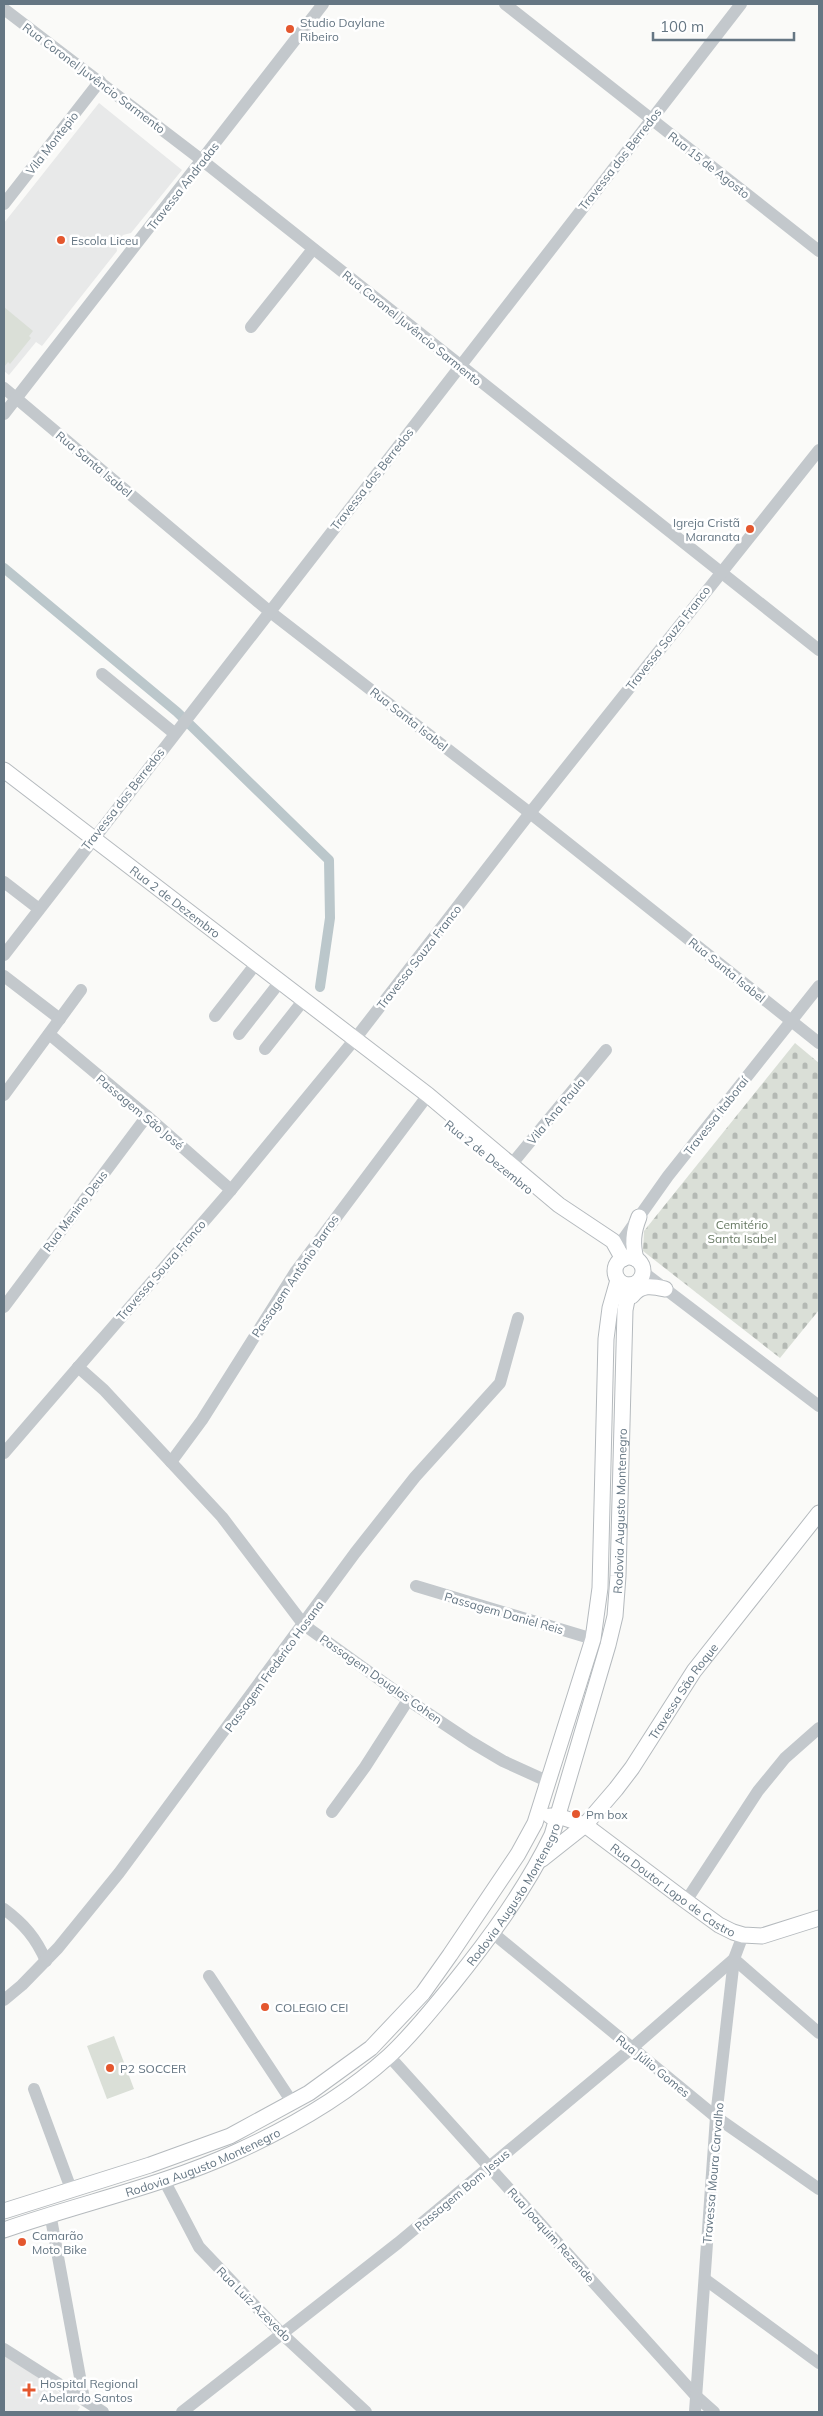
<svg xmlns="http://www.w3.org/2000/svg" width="823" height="2416" font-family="Mulish,sans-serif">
<defs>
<pattern id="cemetery-stones" width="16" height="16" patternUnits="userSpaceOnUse" patternTransform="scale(1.25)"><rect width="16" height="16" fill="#dadfd7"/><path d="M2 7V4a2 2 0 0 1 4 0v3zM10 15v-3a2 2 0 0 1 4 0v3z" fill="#b4b9b4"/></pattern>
</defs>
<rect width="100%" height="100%" fill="#fafaf8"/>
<g fill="#e8e9e9">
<polygon points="99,103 182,170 131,233 123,235 116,244 117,251 42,346 36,342 9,375 4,371 4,223"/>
<polygon points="4,2354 80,2407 77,2412 4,2412"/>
</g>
<g fill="#dadfd7">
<polygon points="4,307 33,331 29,336 31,338 10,364 8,362 4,367"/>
<polygon points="114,2036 134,2089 107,2099 87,2046"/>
</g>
<polygon fill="url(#cemetery-stones)" points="795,1043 819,1063 819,1310 780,1358 643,1251 644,1231"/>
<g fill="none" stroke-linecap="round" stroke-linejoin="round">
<polyline stroke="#bbc7cb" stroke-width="10" points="4,568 177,712 329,860 330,918 320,987"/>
<g stroke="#b5babe" stroke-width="17">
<g id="major">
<path id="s1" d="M 4,770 L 428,1095 L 559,1205 L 613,1241 L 623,1259"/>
<circle cx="629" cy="1271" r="14"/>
<path d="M 636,1259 C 632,1244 633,1232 639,1217"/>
<path d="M 632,1296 C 641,1284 652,1286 665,1289"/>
<path id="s2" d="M 550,1816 L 558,1816 L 585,1825 L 686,1901 L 719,1925 L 733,1932 L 743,1935 L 762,1936 L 819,1918"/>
<path id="s3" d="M 542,1859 L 585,1825 L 616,1789 L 632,1768 L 694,1671 L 819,1513"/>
<polyline points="4,2211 150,2165 230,2136 309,2093 371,2048 423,1993 450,1955 518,1854 535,1823 593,1639 600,1588 606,1339 610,1308 618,1280"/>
<path id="s4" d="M 4,2230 C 81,2203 162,2186 236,2152 C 289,2128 346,2095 389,2056 C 412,2035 432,2009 452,1985 C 490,1938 525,1890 552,1835 L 608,1645 L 615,1616 L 618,1576 L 625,1310 L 630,1285"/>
</g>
</g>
<g stroke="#c3c8cc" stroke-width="12">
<polyline points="505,4 819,251"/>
<polyline points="4,9 203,161 819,650"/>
<polyline points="4,204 100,81"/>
<polyline points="251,327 313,249"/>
<polyline points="4,388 269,611 530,813 819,1043"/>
<polyline points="4,414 323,4"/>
<polyline points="102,674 174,733"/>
<polyline points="4,882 39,909"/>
<polyline points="4,955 741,4"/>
<polyline points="4,976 60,1019"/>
<polyline points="215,1016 255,965"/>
<polyline points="49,1034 147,1116 231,1190"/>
<polyline points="239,1034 279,983"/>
<polyline points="265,1049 303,1001"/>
<polyline points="4,1095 81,990"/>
<polyline points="506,1171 606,1050"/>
<polyline points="617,1248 668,1176 819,986"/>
<polyline points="643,1272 819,1406"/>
<polyline points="4,1307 147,1116"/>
<polyline points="78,1367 104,1390 222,1517 304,1625 408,1700 471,1742 503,1761 549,1782"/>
<polyline points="4,1453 231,1190 355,1039 530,813 819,450"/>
<polyline points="171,1462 202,1420 296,1271 428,1095"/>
<polyline points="416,1586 593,1639"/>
<polyline points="332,1812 365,1767 408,1700"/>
<polyline points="686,1901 758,1791 785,1758 819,1728"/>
<path d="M 4,1909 C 24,1924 36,1938 46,1961"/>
<polyline points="494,1934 716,2117 819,2189"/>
<polyline points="734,1959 819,2033"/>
<polyline points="209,1976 292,2102"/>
<polyline points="4,2000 22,1985 58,1948 119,1873 355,1553 415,1477 500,1383 518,1318"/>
<polyline points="389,2056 696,2396 714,2412"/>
<polyline points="34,2089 71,2189"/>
<polyline points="164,2180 199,2247 281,2333 366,2412"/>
<polyline points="50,2213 84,2399"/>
<polyline points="706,2280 819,2363"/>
<polyline points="4,2349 103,2412"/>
<polyline points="182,2412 398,2243 632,2048 734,1959"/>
<polyline points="695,2412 716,2117 734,1959 743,1935"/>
</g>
<use href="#major" stroke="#fff" stroke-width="15"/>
</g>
<g fill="#e4572e" stroke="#fff" stroke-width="2">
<circle cx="290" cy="29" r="5"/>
<circle cx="61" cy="240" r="5"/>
<circle cx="750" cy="529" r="5"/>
<circle cx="576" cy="1814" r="5"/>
<circle cx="265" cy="2007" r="5"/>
<circle cx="110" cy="2068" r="5"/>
<circle cx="22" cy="2242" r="5"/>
<path d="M26.5 2382.5h5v5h5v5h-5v5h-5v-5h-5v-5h5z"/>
</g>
<g text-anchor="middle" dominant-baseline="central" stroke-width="5" stroke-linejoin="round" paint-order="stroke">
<g font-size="12" fill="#657683" stroke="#fff" text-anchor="start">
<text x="300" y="22">Studio Daylane<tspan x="300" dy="14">Ribeiro</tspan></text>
<text x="71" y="240">Escola Liceu</text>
<text x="740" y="522" text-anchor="end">Igreja Cristã<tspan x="740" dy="14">Maranata</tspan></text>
<text x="586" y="1814">Pm box</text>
<text x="275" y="2007">COLEGIO CEI</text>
<text x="120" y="2068">P2 SOCCER</text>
<text x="32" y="2235">Camarão<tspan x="32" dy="14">Moto Bike</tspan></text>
<text x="40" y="2383">Hospital Regional<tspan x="40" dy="14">Abelardo Santos</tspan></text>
</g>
<g font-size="12" fill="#657683" stroke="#fff">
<text transform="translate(94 78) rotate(37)">Rua Coronel Juvêncio Sarmento</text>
<text transform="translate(52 143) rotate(-52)">Vila Montepio</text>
<text transform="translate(620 159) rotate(-52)">Travessa dos Berredos</text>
<text transform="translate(709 165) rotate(38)">Rua 15 de Agosto</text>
<text transform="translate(183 186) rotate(-52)">Travessa Andradas</text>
<text transform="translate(412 328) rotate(39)">Rua Coronel Juvêncio Sarmento</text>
<text transform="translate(94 464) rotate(40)">Rua Santa Isabel</text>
<text transform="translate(372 479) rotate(-52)">Travessa dos Berredos</text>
<text transform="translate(668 638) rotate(-52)">Travessa Souza Franco</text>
<text transform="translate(409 719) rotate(38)">Rua Santa Isabel</text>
<text transform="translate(123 799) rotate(-52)">Travessa dos Berredos</text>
<text stroke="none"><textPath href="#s1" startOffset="216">Rua 2 de Dezembro</textPath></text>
<text transform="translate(419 957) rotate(-52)">Travessa Souza Franco</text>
<text transform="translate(727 970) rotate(39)">Rua Santa Isabel</text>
<text transform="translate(556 1111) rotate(-50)">Vila Ana Paula</text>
<text transform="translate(140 1112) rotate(40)">Passagem São José</text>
<text transform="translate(716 1116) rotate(-52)">Travessa Itaboraí</text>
<text transform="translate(489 1157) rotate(39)">Rua 2 de Dezembro</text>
<text transform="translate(75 1211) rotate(-53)">Rua Menino Deus</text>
<text transform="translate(161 1270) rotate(-49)">Travessa Souza Franco</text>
<text transform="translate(295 1276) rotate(-56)">Passagem Antônio Barros</text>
<text stroke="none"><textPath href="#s4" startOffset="1035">Rodovia Augusto Montenegro</textPath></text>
<text transform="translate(504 1613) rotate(16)">Passagem Daniel Reis</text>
<text transform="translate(274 1666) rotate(-54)">Passagem Frederico Hosana</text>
<text transform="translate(381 1679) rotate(35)">Passagem Douglas Cohen</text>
<text stroke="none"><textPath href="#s3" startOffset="221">Travessa São Roque</textPath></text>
<text stroke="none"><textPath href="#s2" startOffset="146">Rua Doutor Lopo de Castro</textPath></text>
<text stroke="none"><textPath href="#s4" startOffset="631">Rodovia Augusto Montenegro</textPath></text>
<text transform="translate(653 2066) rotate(39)">Rua Júlio Gomes</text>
<text stroke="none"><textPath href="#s4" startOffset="210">Rodovia Augusto Montenegro</textPath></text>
<text transform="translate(713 2173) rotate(-85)">Travessa Moura Carvalho</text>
<text transform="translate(462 2190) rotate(-40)">Passagem Bom Jesus</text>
<text transform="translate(551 2235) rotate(48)">Rua Joaquim Rezende</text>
<text transform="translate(254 2304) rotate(45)">Rua Luiz Azevedo</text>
</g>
<g font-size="12" fill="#687a64" stroke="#fff">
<text x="742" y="1224">Cemitério<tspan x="742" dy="14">Santa Isabel</tspan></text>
</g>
</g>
<rect width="823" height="2416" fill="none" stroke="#657683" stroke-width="10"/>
<path d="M653 32v8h141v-8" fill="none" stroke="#657683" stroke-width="2.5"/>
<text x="660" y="32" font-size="15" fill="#657683" stroke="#ffffff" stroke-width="4" paint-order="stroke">100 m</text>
</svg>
